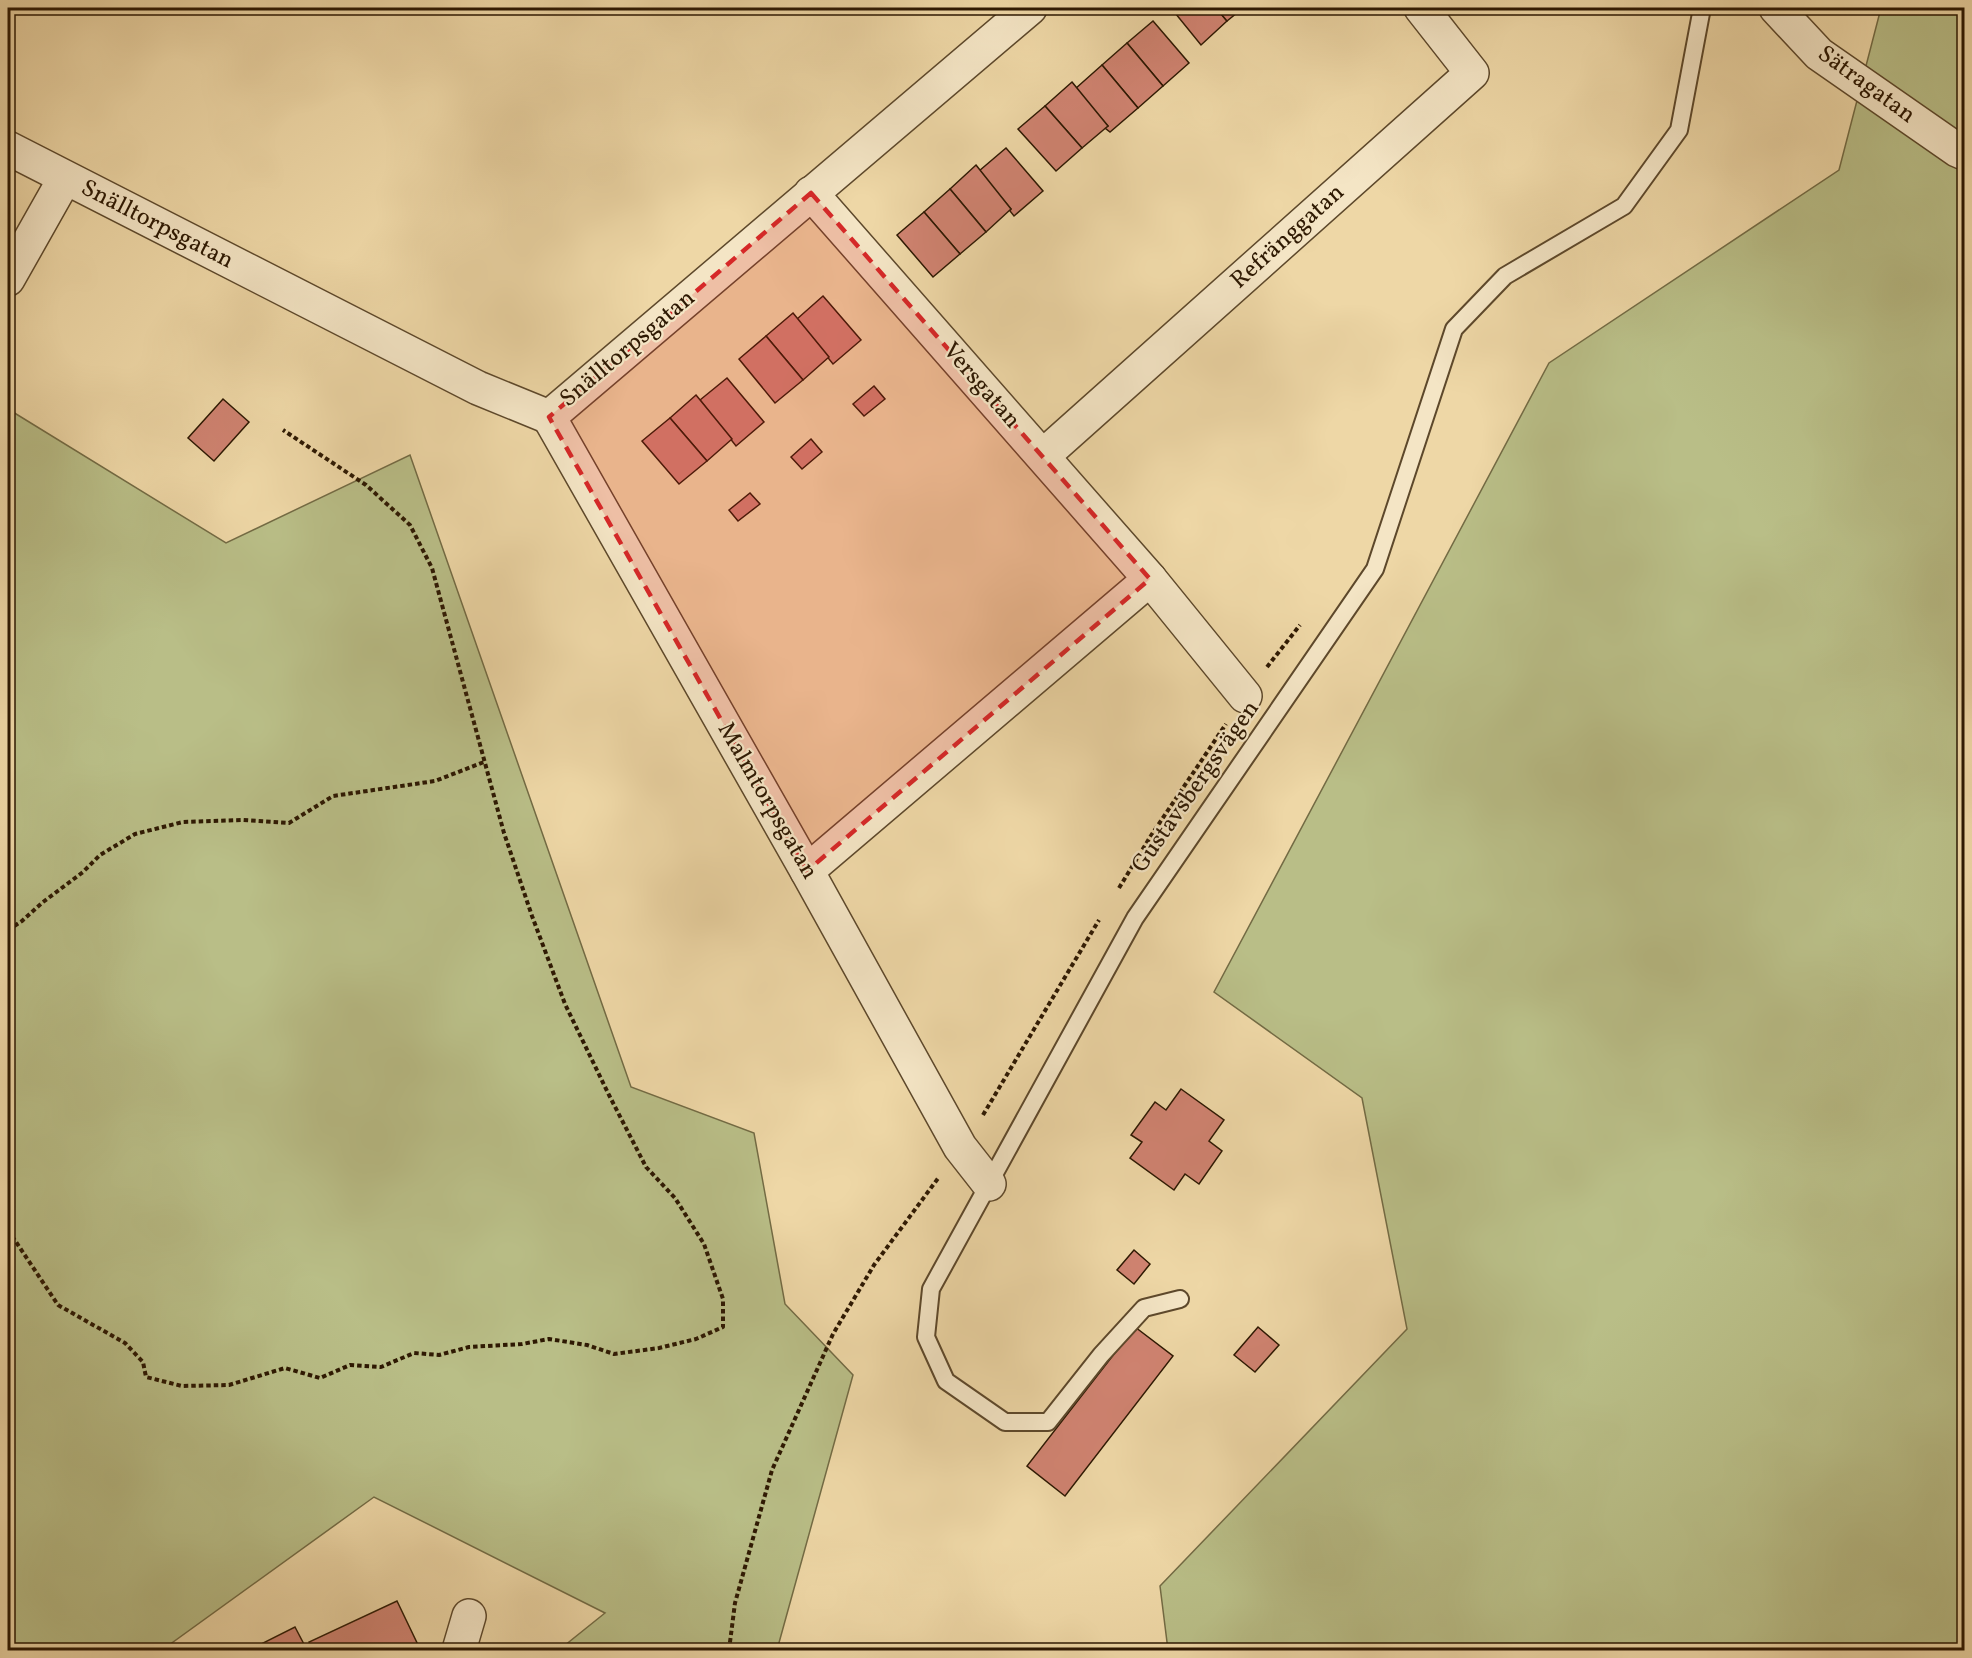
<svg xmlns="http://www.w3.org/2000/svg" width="1972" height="1658" font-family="Vollkorn,serif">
<rect width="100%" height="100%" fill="#eed7a6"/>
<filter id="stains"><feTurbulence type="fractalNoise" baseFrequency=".00333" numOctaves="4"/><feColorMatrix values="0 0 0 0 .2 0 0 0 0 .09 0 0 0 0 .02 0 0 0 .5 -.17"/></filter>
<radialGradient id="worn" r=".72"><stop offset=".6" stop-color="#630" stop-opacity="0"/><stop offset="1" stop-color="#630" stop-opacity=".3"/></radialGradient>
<g fill="#b9be87" stroke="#736b44" stroke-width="1.5">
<polygon points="1881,8 1964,8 1964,1650 1168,1650 1160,1586 1407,1329 1362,1098 1214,992 1549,363 1839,170"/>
<polygon points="8,409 226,543 410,455 631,1087 754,1133 785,1304 853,1375 777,1650 559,1650 605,1613 374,1497 162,1650 8,1650"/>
</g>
<g fill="#d08371" stroke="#2d1802" stroke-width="1.5">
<polygon points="1171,8 1216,8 1227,21 1201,45"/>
<polygon points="1216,8 1243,8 1227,21"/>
<polygon points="1153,21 1189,63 1163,86 1127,43"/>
<polygon points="1127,43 1163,86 1138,108 1102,65"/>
<polygon points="1102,65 1138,108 1110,132 1105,128 1108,126 1075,89"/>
<polygon points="1072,82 1108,126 1082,148 1045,106"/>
<polygon points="1045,106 1082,148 1056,171 1018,129"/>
<polygon points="1006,148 1043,191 1014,216 1010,211 1011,209 979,171"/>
<polygon points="976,165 1011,209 986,232 950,189"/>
<polygon points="950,189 986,232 960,254 924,212"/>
<polygon points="924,212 960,254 933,277 897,235"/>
<polygon points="823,296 861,340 833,364 797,319"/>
<polygon points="793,313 829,357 803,380 766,336"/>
<polygon points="766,336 803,380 775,403 739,359"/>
<polygon points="727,378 764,422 736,446 700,400"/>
<polygon points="874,386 885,399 864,416 853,404"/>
<polygon points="696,395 732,439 707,461 670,418"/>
<polygon points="223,399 249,422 214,461 188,438"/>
<polygon points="670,418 707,461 679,484 642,441"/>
<polygon points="811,439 822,452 802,469 791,457"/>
<polygon points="750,493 760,504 738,521 729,510"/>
<polygon points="1181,1089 1224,1120 1209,1141 1222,1151 1199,1184 1185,1174 1174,1190 1130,1158 1142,1142 1131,1135 1155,1102 1166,1110"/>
<polygon points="1134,1250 1150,1264 1134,1284 1117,1270"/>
<polygon points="1135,1327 1173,1356 1065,1496 1027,1466"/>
<polygon points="1258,1327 1279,1345 1255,1372 1234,1355"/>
<polygon points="397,1601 420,1649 313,1650 309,1642"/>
<polygon points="295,1627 307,1650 261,1650 259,1645"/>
</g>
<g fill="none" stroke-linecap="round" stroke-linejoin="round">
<g stroke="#5d482b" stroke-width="20">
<polyline id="lane" points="1180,1299 1144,1308 1101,1355 1048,1422 1005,1422 946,1381 926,1337 931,1289 1135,918 1375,569 1454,329 1505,276 1624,206 1679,130 1702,8"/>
</g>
<g stroke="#5d482b" stroke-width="36">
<g id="street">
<polyline points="1776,8 1819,54 1957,150 1964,153"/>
<polyline points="8,148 478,388 549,417"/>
<polyline points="811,193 1150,579 1245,696"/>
<polyline points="8,279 65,178"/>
<polyline points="549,417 807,871 960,1147 989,1184"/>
<polyline points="549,417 1030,8"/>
<polyline points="1043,456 1472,73 1421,8"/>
<polyline points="807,871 1150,579"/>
<polyline points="459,1650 469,1616"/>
</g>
</g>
<g stroke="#2d1802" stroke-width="4" stroke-dasharray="4.5 3" stroke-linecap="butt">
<polyline points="1267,667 1300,625"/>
<polyline points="1119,888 1152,834 1226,724"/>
<polyline points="8,930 22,921 43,902 83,872 100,855 135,834 183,822 243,820 289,823 333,796 435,781 484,762"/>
<polyline points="983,1115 1099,920"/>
<polyline points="8,1230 58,1305 125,1343 143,1362 146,1377 182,1386 229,1385 285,1368 320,1378 350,1365 381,1367 414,1353 439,1355 469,1347 522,1344 549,1339 587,1345 614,1354 659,1348 696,1339 723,1327 723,1299 704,1244 675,1198 646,1167 609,1095 565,1004 532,916 504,833 432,568 410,525 366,485 283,430"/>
<polyline points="729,1650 735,1603 772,1470 833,1334 874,1265 939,1177"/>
</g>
<use href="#lane" stroke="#f4e5c5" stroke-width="16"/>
<use href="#street" stroke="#f4e5c5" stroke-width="33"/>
</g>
<path fill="#d62828" fill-opacity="0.2" stroke="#d62828" stroke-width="4.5" stroke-dasharray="12 8" stroke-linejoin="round" d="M 811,193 L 1150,579 L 807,871 L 549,417 Z"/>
<g text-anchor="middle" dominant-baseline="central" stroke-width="4.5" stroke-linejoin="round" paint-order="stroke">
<g font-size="24" fill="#2d1802" stroke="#f4e5c5">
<text transform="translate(1866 85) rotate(36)">Sätragatan</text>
<text transform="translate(157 225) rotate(27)">Snälltorpsgatan</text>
<text transform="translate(1288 237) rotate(-42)">Refränggatan</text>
<text transform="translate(628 349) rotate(-40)">Snälltorpsgatan</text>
<text transform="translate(981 386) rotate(49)">Versgatan</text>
<text transform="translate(1196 787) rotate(-55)">Gustavsbergsvägen</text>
<text transform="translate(767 801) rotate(60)">Malmtorpsgatan</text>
</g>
</g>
<rect width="1972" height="1658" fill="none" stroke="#eed7a6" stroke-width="30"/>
<rect x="9" y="9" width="1954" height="1640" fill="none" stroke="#2d1802" stroke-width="3"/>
<rect x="15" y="15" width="1942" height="1628" fill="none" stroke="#2d1802" stroke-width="1.5"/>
<rect width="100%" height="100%" filter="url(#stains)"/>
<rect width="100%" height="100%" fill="url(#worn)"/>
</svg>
